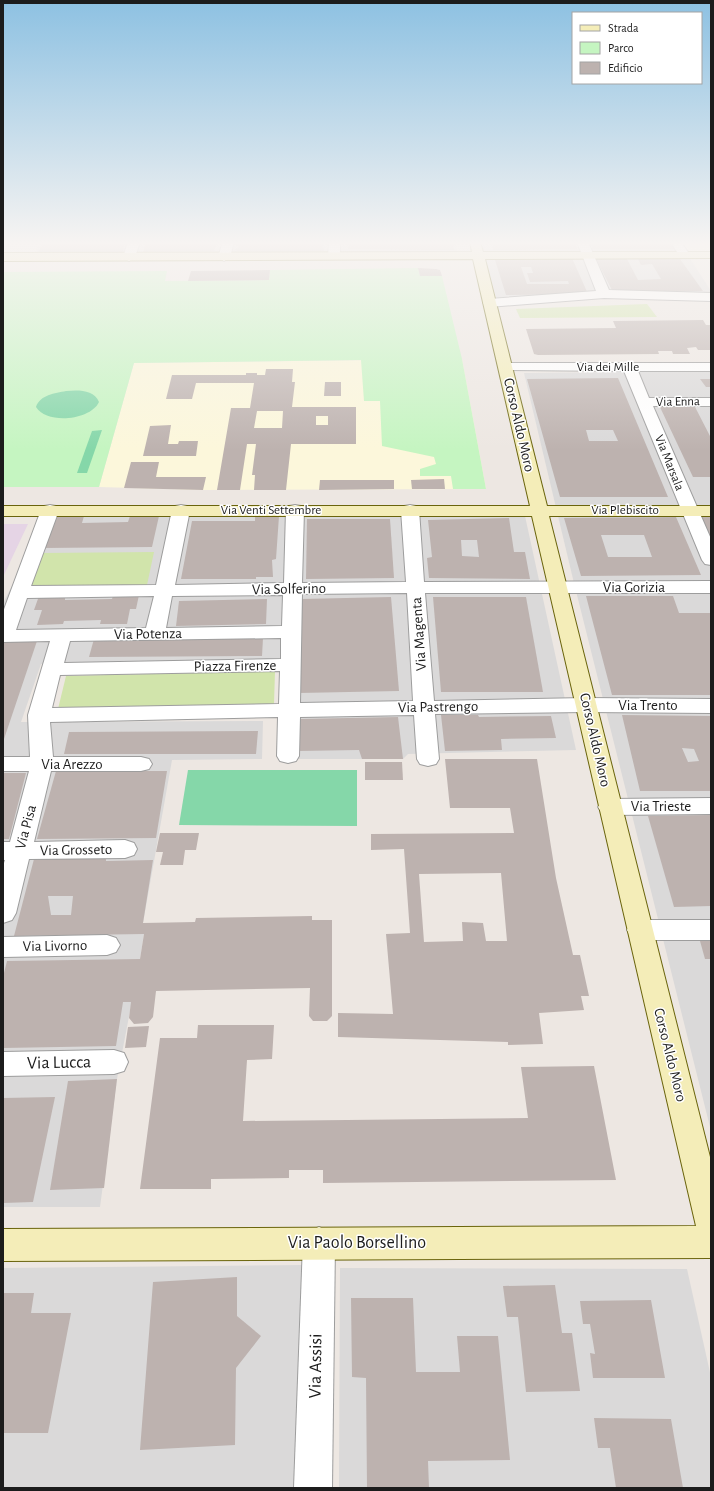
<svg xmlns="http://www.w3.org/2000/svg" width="714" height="1491" font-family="'Alegreya Sans',sans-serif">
<rect width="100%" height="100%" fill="#ede7e2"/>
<g fill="#dad9d9">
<polygon points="40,242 455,242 458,253 33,255"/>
<polygon points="480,242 673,242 680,253 483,254"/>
<polygon points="485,257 689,257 711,291 711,294 497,301"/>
<polygon points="711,371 711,1131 573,579 524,373"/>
<polygon points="49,515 525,516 576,750 408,754 403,759 294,759 296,662 41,664 21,722 263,721 262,759 172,760 143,923 144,934 140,959 117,1079 100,1207 3,1207 3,603"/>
<polygon points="304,1265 298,1488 3,1488 3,1268"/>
<polygon points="340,1268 687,1269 711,1377 711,1488 339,1488"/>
</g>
<polygon fill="#e5d4e5" points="3,524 28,524 3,577"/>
<g fill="#fcf7db">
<polygon points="681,242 711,242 711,252 687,252"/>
<polygon points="462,359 486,489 203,490 99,487 134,363"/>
</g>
<g fill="#d1e4ab">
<polygon points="647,304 657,317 520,318 516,309"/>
<polygon points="154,552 147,585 29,586 41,553"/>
<polygon points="275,671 274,704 58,709 66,676"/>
</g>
<polygon fill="#c5f5c1" points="418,268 420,276 442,276 462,359 486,489 453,489 451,476 420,476 420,469 436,464 434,457 382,446 380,401 364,401 361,360 134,363 99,487 3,487 3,272 167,271 165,281 269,280 270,270"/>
<g fill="#85d7a9">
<path d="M 66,391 C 77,390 94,389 99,402 C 91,420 47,425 36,407 C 40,395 55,393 66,391 Z"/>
<polygon points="102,430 87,473 77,473 92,431"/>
<polygon points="188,770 357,770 357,826 179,825"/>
</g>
<g fill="#bdb2af" fill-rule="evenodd">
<polygon points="44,242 125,242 123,252 38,252"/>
<polygon points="147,242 174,242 173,244 187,244 188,242 216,242 217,244 214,251 143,252"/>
<polygon points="234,242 323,242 324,251 237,251 234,250 239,247 233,244"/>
<polygon points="344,242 453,242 454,250 348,249 349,244 344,244"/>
<polygon points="492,242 574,242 577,249 493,250"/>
<polygon points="589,242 671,242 676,249 593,249"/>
<path d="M 541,258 L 572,258 L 588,294 L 506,295 L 495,260 L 542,260 ZM 521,267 L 531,267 L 533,273 L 527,273 L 530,282 L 568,281 L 569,284 L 527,284 Z"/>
<polygon points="596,259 627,259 638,280 661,279 652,264 641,265 638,259 680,259 703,291 613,292"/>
<polygon points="418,268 436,269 440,270 442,276 420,276"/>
<polygon points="270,270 269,280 188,281 191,271"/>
<polygon points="703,320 706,325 711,325 711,350 698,350 696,347 687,348 690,354 673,354 672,351 658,351 659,354 538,355 534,354 526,329 616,328 613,321"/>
<path d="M 266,369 L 293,369 L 292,382 L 295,382 L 292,407 L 356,407 L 356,444 L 291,444 L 286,490 L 254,490 L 255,475 L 252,475 L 256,444 L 247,444 L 240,490 L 217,490 L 231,408 L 250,408 L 254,383 L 196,383 L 192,399 L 166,399 L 172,375 L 246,375 L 246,373 L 257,373 L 257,375 L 265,375 ZM 257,411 L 283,411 L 282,428 L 254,428 ZM 316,416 L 328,416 L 328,425 L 316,425 Z"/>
<path d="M 618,378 L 668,497 L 560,497 L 527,379 ZM 586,430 L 613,430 L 618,441 L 589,441 Z"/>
<polygon points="700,379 711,379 711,387 706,387"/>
<polygon points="325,382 341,382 341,396 324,396"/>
<polygon points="659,405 694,405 711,438 711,477 693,477"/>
<polygon points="171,425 168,444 178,444 179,441 198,441 196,456 143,456 150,426"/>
<polygon points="131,462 159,462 156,477 206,477 203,490 124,488"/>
<polygon points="444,479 445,489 412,489 411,480"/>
<polygon points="320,480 394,480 394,489 319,490"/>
<polygon points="54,516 84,516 82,523 128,522 130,516 159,516 152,547 43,548"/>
<polygon points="279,516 276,559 272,560 273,577 256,577 256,579 181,579 192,521 255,521 255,517"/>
<path d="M 676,517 L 701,575 L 581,576 L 564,518 ZM 601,535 L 644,535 L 652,557 L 608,557 Z"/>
<polygon points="698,517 711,517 711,545"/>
<path d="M 509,518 L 514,552 L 525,552 L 530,579 L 429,578 L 427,558 L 432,557 L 428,520 ZM 461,540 L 477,540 L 479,557 L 462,556 Z"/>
<polygon points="307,519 390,519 394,578 306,579"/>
<polygon points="139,595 136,609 130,609 127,624 100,624 101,620 64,621 63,624 37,625 42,610 34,610 39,596 65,596 65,600 112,599 113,596"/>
<polygon points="586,596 673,596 679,613 711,613 711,695 612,695"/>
<polygon points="391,597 399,691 299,693 301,599"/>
<polygon points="433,597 526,597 543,692 441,692"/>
<polygon points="267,599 266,624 176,626 179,601"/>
<polygon points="263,638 262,656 89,657 94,639"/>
<polygon points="3,641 37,641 3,742"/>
<polygon points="441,715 478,715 479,717 551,716 556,738 501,739 502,750 445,751"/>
<path d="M 622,715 L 711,716 L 711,791 L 640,791 ZM 682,748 L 694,749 L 699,761 L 688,762 Z"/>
<polygon points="398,717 403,759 362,759 359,750 298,751 298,719"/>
<polygon points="258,731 256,754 64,754 69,732"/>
<path d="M 445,759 L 537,759 L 556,878 L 573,955 L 580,955 L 589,996 L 581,996 L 584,1010 L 539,1013 L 543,1044 L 508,1045 L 508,1042 L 338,1037 L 338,1013 L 393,1014 L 386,934 L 410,933 L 404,849 L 371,850 L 371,834 L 514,833 L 510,808 L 450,808 ZM 501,873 L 507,941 L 486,941 L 483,923 L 462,922 L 463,941 L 424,942 L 419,874 Z"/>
<polygon points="365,762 402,762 403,780 365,780"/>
<polygon points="56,771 167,771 156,838 37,839"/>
<polygon points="3,773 26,773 9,839 3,839"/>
<polygon points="711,815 711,906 674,907 648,816"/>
<polygon points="160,833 199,833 196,850 185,850 183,865 160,865 163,852 156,852"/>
<path d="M 106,858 L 106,861 L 153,860 L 143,923 L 195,922 L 196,918 L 312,916 L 312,920 L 332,920 L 332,1016 L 327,1021 L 313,1021 L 309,1016 L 310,988 L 156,991 L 153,1017 L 148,1023 L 134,1024 L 129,1018 L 131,1002 L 123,1002 L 116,1046 L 3,1048 L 3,977 L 7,961 L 140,959 L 144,934 L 14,936 L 34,859 ZM 48,896 L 73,896 L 71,915 L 51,915 Z"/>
<polygon points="700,941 711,941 711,959 705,959"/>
<polygon points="198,1025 274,1025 272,1059 247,1060 243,1121 528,1118 521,1067 594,1066 616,1180 323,1183 323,1170 289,1170 289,1178 211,1179 211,1189 140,1189 160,1038 197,1038"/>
<polygon points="149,1026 146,1047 125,1048 128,1027"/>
<polygon points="117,1079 104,1188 50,1190 68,1081"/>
<polygon points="55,1097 33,1202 3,1203 3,1098"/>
<polygon points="237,1277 237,1316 261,1336 236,1368 235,1445 140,1450 153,1282"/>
<polygon points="555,1285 562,1333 572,1333 580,1391 526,1392 518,1317 507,1317 503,1286"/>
<polygon points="3,1293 34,1293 31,1313 71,1313 48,1433 3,1433"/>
<polygon points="351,1298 413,1298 416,1372 460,1372 457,1336 498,1336 510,1460 428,1461 429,1488 367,1488 366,1378 352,1377"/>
<polygon points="651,1300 665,1378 593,1378 590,1353 595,1354 590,1324 583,1324 580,1301"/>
<polygon points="594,1418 671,1419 683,1488 616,1488 610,1448 598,1448"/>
</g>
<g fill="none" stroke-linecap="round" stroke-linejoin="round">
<g stroke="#9d9d9d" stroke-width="2">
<g id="street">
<polygon points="128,242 140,242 135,257 129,261 123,257"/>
<polygon points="223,242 234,242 230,257 224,261 218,257"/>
<polygon points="329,242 340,242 340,256 338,258 334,259 328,256"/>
<polygon points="577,242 588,242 609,290 711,293 711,301 604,298 489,307 483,303 489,299 596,291"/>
<polygon points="671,242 681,242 690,255 688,257 680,257"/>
<polygon points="506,363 711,363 711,371 638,371 649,398 711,398 711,406 653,406 711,539 711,565 705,564 702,560 624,371 501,370 499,367 501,364"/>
<path d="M 50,505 L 56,506 L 59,510 L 31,586 L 156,585 L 172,510 L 175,506 L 181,505 L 187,506 L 190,510 L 175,585 L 284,583 L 286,510 L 289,506 L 295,505 L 301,506 L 304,510 L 302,583 L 406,582 L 401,510 L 404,506 L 410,505 L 416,506 L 419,510 L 424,582 L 711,581 L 711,593 L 425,593 L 434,701 L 586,698 L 711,699 L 711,713 L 586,712 L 435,714 L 439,759 L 436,764 L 428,766 L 420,764 L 417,759 L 414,715 L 300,717 L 299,756 L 296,761 L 288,763 L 280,761 L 277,756 L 278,717 L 50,722 L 53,757 L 141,757 L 149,759 L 152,764 L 149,769 L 141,771 L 51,771 L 34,842 L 125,840 L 134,843 L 137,849 L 134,855 L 125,858 L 29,859 L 16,913 L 12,920 L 3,923 L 3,866 L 5,860 L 3,860 L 3,842 L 10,842 L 29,771 L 3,771 L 3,757 L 30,757 L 28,715 L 50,641 L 3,642 L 3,612 L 41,510 L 44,506 ZM 407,593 L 413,701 L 300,703 L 302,594 ZM 283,595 L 282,626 L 166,628 L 172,596 ZM 154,596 L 146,628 L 16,630 L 27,598 ZM 281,638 L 281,659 L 64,663 L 70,641 ZM 280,671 L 279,704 L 52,708 L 60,675 Z"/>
<polygon points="711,798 711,814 610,815 602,813 598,807 602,801 610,799"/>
<polygon points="640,920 711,920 711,940 640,940 631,937 627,930 631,923"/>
<polygon points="107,935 116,938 120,945 116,952 107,955 3,957 3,937"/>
<polygon points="114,1050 124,1053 128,1062 124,1071 114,1074 3,1076 3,1052"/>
<polygon points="319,1227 330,1232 335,1243 332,1488 294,1488 303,1243 308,1232"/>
</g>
</g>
<g stroke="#6a640c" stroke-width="2">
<polygon id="secondary" points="470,242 480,242 483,252 711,252 711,258 485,259 547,506 711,506 711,516 549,516 711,1161 711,1258 3,1261 3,1229 696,1226 532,516 3,516 3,506 530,506 473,259 3,261 3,253 472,252"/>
</g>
<use href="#street" fill="#fff" fill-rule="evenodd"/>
<use href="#secondary" fill="#f4edb8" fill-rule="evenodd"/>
</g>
<linearGradient id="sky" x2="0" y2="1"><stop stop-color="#8dc1e2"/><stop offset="0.54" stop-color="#f7f4f2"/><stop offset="1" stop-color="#f7f4f2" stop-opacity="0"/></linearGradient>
<rect width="714" height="450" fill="url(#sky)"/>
<g text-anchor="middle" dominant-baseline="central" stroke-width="3" stroke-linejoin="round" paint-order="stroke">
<g font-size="13" fill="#1c1c1c" stroke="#fff">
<text x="608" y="367">Via dei Mille</text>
<text transform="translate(678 402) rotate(-1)">Via Enna</text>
<text transform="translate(669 463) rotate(68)">Via Marsala</text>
<text x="271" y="510">Via Venti Settembre</text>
<text x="625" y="510">Via Plebiscito</text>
</g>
<g font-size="15" fill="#1c1c1c" stroke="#fff">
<text transform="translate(519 425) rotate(77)">Corso Aldo Moro</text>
<text x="634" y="587">Via Gorizia</text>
<text transform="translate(289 589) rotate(-1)">Via Solferino</text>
<text transform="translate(148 634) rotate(-1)">Via Potenza</text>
<text transform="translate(419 634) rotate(-94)">Via Magenta</text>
<text transform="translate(235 666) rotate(-1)">Piazza Firenze</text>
<text x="648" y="705">Via Trento</text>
<text transform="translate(438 707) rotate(-1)">Via Pastrengo</text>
<text transform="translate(595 740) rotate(77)">Corso Aldo Moro</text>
<text x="72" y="764">Via Arezzo</text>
<text x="661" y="806">Via Trieste</text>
<text transform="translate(26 827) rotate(-75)">Via Pisa</text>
<text transform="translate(76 850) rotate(-1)">Via Grosseto</text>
<text transform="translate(55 946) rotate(-1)">Via Livorno</text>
<text transform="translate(670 1055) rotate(76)">Corso Aldo Moro</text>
</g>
<g font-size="18" fill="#1c1c1c" stroke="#fff">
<text transform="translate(59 1063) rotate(-1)">Via Lucca</text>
<text x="357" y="1243">Via Paolo Borsellino</text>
<text transform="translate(316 1366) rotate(-89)">Via Assisi</text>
</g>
</g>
<rect width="714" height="1491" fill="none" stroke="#1c1c1c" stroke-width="8"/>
<rect x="572" y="12" width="130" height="72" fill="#ffffff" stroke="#a4a4a4"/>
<rect x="580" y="25" width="20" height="6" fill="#f4edb8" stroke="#a4a4a4"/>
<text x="608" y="32" font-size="12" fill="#1c1c1c">Strada</text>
<rect x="580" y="42" width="20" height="12" fill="#c5f5c1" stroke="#a4a4a4"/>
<text x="608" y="52" font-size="12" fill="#1c1c1c">Parco</text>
<rect x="580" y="62" width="20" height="12" fill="#bdb2af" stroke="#a4a4a4"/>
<text x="608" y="72" font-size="12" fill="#1c1c1c">Edificio</text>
</svg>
